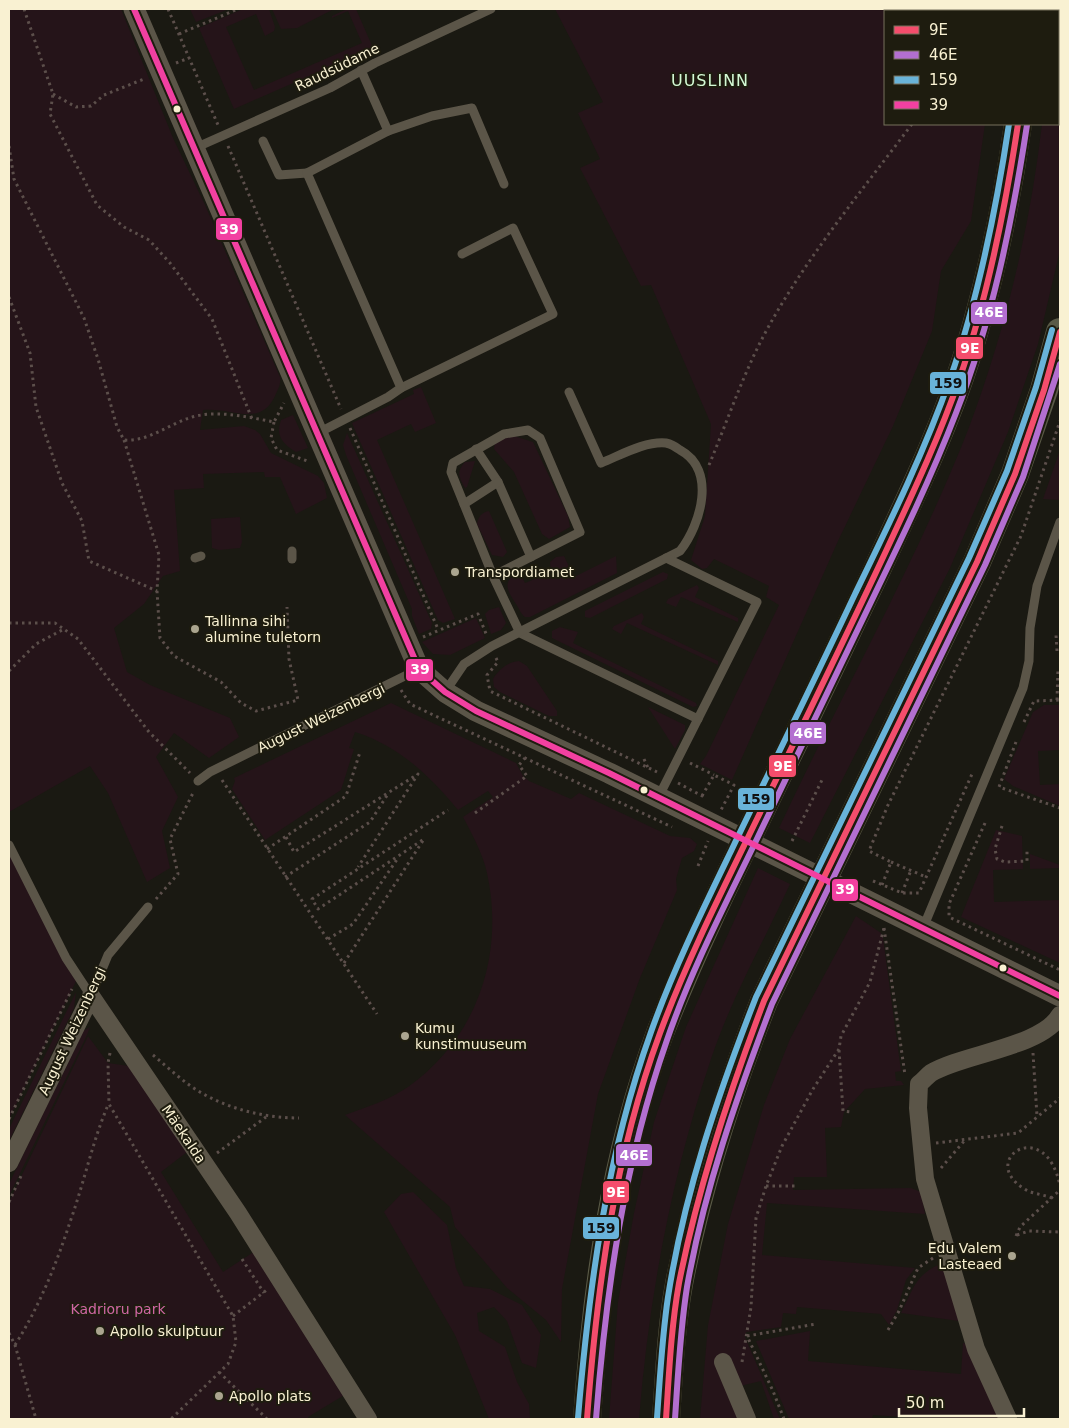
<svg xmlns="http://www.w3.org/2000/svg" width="1069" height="1428" font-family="'DejaVu Sans',sans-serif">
<rect width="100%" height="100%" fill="#1a1912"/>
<g fill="#251419">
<path d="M 9,9 L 121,9 L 173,138 L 205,205 L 280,377 C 281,385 278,389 275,396 C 260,428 233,407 203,410 L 200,430 L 244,426 L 255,430 L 260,434 L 271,453 L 318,476 L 324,483 L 327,498 L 296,514 L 280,477 L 265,477 L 264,472 L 203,474 L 204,488 L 174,490 L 180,571 L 163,576 L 144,604 L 114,628 L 127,672 L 150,685 L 230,718 L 239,737 L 209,758 L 174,733 L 156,757 L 178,797 L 162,831 L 170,868 L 147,882 L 108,793 L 90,766 L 9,812 Z"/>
<polygon points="190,9 229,9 196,22"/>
<polygon points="243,9 269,9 275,27 274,31 265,36 256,14 226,27 254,90 362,43 348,11 332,18 332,16 347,9 356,9 373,48 234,109 199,28"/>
<polygon points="272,9 334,9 297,28 281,29"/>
<polygon points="555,9 996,9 996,11 885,11 885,124 985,124 971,221 941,271 932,331 893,426 838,541 732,780 700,764 706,756 779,605 766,597 769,586 714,559 707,568 702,569 691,560 705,516 711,424 651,285 641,286 580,168 600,159 578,113 603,102"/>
<path d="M 1050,9 L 1060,9 L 1060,250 L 1038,344 L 1008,432 L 950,568 L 810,843 L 779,828 C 841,695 914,567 968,430 C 1005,332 1030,228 1042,124 L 1058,124 L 1058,11 L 1050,11 Z"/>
<polygon points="421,387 436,423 415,432 411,424 377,440 455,619 443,623 438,620 352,423 414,394 413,390"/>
<path d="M 293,415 L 308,448 L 296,452 C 283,444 275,436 281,420 Z"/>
<polygon points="347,433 432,623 431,629 419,634 412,616 412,609 346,455 343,445"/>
<polygon points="514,436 533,442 568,516 570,527 549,539 542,534 514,472 494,449 495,442 503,438"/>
<polygon points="1060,450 1060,500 1043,499"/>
<path d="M 475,461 L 467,487 L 465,488 C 459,477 456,472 465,462 Z"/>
<path d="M 489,511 L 507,552 L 503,557 L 492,555 L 477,524 C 478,517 482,512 489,511 Z"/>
<polygon points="240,517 242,542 240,548 219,550 212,548 211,519"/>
<path d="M 564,556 L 574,577 L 616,556 L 617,573 L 530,617 L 525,617 C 520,613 519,608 516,604 C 507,591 501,579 520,573 L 525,583 L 551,572 L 550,562 L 556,557 Z"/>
<polygon points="663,572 668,574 667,579 590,618 585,617 585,611"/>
<polygon points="697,585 699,588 695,597 738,618 738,622 681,597 676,607 666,603 668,599"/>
<polygon points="499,607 506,623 501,630 491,634 485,614 489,610"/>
<polygon points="642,613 644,617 641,624 718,661 718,665 627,623 621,634 612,629 614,626"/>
<polygon points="476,618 485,638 450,655 433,654 422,642"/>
<polygon points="560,627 578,632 573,643 696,703 697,706 693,707 552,638 552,631"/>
<path d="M 519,661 L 527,666 L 557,711 L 557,716 L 549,716 L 500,692 L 494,687 L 493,679 C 499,669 508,662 519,661 Z"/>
<path d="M 391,703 L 516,763 L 523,776 L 529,781 L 571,799 L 579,793 L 670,836 L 690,838 L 697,844 L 694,851 L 682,858 L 676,879 L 677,890 L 640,978 L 598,1094 L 562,1289 L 561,1342 L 546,1320 L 507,1288 L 455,1227 L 450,1207 L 345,1115 C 367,1107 389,1100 408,1087 C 477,1038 505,955 487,873 C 483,854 472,834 463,817 L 493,797 L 488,791 L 458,810 C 429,775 399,746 355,732 L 349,748 L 354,749 L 341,790 L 265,840 L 232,789 L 235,781 L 234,778 Z"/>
<polygon points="1044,705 1060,705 1060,750 1038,751 1040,785 1060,784 1060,806 1013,786 1004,779 1033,712"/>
<polygon points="648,707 685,725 685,730 675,749"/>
<polygon points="996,830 1022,836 1023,869 993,870 994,902 1060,900 1060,963 961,917"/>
<polygon points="9,845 78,977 9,1119"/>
<polygon points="1030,854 1060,865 1060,868 1030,869"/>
<path d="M 758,868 L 790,884 C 764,941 732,997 712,1056 C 672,1173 649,1296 639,1419 L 609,1419 L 618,1302 L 634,1213 L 654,1122 L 686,1027 Z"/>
<polygon points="856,916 881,933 883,938 901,1071 895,1072 896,1081 901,1081 904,1085 865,1089 844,1112 841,1127 825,1128 827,1177 794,1177 793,1190 911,1188 921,1192 925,1214 767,1203 762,1255 915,1268 906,1280 897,1310 889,1325 881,1314 797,1307 796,1314 783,1313 781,1327 746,1332 745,1337 780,1419 774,1419 761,1381 740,1386 725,1355 714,1361 738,1419 700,1419 708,1325 728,1224 764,1105 790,1039"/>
<polygon points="76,992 74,1008 9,1141 9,1129"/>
<polygon points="90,1027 87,1035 9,1196 9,1184 83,1031"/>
<polygon points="88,1036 108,1063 129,1066 187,1152 161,1172 223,1272 260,1248 351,1391 308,1417 309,1419 9,1419 9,1202"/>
<polygon points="413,1192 447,1225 456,1268 464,1286 490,1289 522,1305 541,1335 536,1368 522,1363 507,1321 494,1307 477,1313 479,1331 505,1347 517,1382 529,1404 530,1419 489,1419 455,1335 384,1212 401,1194"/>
<path d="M 943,1263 L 959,1321 L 901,1313 C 914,1288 915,1274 943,1263 Z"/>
<polygon points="810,1331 808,1361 961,1374 963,1343 969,1344 999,1419 930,1419 873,1415 872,1419 789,1419 756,1341"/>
</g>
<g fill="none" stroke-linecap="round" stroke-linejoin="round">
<g stroke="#5c4f4b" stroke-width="3" stroke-dasharray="2.5 4" stroke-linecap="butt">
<polyline points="24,9 53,94 50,114 97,205 124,227 149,240 170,263 212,319 252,419"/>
<polyline points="168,9 218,125"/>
<polyline points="944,9 944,11"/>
<polyline points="179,34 238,9"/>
<polyline points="176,63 189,58"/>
<polyline points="53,94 76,107 91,106 104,95 144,79"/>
<path d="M 9,146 L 14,179 L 84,318 L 98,359 L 117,427 L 124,440 C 147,442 168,425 189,418 C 215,409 247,417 274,422 L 284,403"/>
<polyline points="228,146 341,409"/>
<polyline points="9,297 30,353 36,407 62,483 82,521 89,561 157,591"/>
<polyline points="274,422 271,438 277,450 310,462"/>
<polyline points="350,428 438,629"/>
<polyline points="124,440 159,555 157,591 160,638 174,656 221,682 241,703 256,711 298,700 289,659 287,607"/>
<path d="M 709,465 C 727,422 742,377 764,335 C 804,260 861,192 912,124"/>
<polyline points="9,623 55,623 78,639 149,732 190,773"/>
<polyline points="423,637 478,614 487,636"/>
<polyline points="1057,651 1056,635 1060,634"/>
<polyline points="496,658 498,662 487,675 490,691 657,772"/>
<polyline points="9,671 36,644 64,629"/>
<polyline points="401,690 410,704 672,827"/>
<polyline points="1057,700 1058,669"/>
<polyline points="1024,722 1034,701 1060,700"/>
<polyline points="1016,742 999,787 1060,808"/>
<polyline points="644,759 648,768"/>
<polyline points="690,763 714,775"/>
<polyline points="222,780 377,1014"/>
<polyline points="678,783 706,798"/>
<polyline points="702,796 714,775 734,785 721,810"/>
<polyline points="475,813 527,776 519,765 525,758"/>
<polyline points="985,823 949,904 949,917 1060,970"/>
<polyline points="1002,826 995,849 997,859 1005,862 1027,861 1027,851"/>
<polyline points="286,837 294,852 418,774 358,867"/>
<polyline points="792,841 823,778"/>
<polyline points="267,849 346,796 360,752"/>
<polyline points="891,862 926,877"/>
<polyline points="698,866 708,841"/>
<polyline points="285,877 370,822 388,794"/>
<polyline points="873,881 902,893 919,893 972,774"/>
<polyline points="882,885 891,862 869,851 888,805 1021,536 1060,421"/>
<polyline points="902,893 911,870"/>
<polyline points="156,899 178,874 170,839 194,791"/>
<polyline points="884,928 905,1075"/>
<polyline points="328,939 353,924 398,858"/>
<polyline points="344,963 424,839 318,909 312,899 448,810"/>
<polyline points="839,1050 843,1111 851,1112"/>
<polyline points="110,1053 108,1063 109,1104 233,1316 236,1342 228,1364 171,1419"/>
<polyline points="1033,1053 1037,1116"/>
<path d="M 153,1055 C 166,1066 178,1077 192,1087 C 223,1108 263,1118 299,1118"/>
<polyline points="9,1119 72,989"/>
<polyline points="936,1143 1018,1133 1060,1098"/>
<polyline points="217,1153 266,1117"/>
<polyline points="941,1168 965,1140"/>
<polyline points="766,1186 795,1186"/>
<path d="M 1052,1198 C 1042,1194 1031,1194 1023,1188 C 978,1159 1046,1115 1060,1186"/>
<polyline points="9,1202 21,1176"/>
<polyline points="1017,1235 1029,1231 1060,1232"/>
<polyline points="1016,1236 1020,1227 1060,1190"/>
<polyline points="242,1259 264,1293"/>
<polyline points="233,1316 268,1289"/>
<polyline points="888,1330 899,1311 918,1268 933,1258"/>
<polyline points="9,1333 15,1345 36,1419"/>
<path d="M 15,1345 C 39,1307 56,1265 70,1222 C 84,1183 92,1143 108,1105"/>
<polyline points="742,1362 751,1307 756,1218 766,1186 782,1146 813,1089 839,1049 841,1036 870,982 884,928"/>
<polyline points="219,1372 267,1419"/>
<polyline points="784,1419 773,1391 747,1336 816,1324"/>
</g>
<g stroke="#5b5548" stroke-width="9">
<polyline points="388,131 432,116 472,108 504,184"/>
<polyline points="263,141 279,175 307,173"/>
<polyline points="195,148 330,88 375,63 491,9"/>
<polyline points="401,388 553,314 513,228 462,254"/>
<polyline points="318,433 388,397 401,388 307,173 388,131 361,70"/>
<polyline points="476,449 498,482 531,557"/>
<polyline points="464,504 498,482"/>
<polyline points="292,551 292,559"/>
<polyline points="195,558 201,556"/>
<polyline points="493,576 451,472 453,463 504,434 528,430 540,438 580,532 493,576 520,633 698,719"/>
<path d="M 445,692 L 464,664 L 492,646 L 680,551 C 701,524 717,470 680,450 C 676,447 671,444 666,443 C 645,441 621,455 601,463 L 569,392"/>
<polyline points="198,781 210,772 419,669"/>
<polyline points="658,798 757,602 666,558"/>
<polyline points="9,845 66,958 91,996"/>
<polyline points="923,928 1023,688 1029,661 1030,628 1037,586 1060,522"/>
<polyline points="91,996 108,955 148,907"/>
</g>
<g stroke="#5b5548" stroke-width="18">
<polyline points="9,1163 91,996 238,1213 368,1419"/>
<polyline points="723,1362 747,1419"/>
<path d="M 1008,1419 L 976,1349 L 925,1179 L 918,1108 L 919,1084 C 923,1081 927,1076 931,1073 C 962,1054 1042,1047 1060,1015"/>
</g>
<polyline stroke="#5b5548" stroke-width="21" points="134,9 419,669 445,692 476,711 609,773 1060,996"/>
<g stroke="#5a5a47" stroke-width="28">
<polyline points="1027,11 1027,9"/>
<path d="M 587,1419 C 596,1288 614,1157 660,1033 C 695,943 739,856 781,769 C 813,705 843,640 874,576 C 908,503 944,430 968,353 C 991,278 1007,201 1018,124"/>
<path d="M 666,1419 C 669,1374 671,1328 679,1284 C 698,1186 728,1093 764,1001 L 977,562 L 1015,474 L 1044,390 L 1060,332"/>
</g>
<g stroke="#1e1c0f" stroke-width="10">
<g id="bus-1">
<path d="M 587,1419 C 597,1288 614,1157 660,1033 C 687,960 723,889 757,819 C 800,730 844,641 886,551 C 912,495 939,438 959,380 C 988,297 1005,210 1018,124"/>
<path d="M 666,1419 C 669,1374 671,1328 679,1283 C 698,1187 729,1093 764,1001 L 977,562 L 1015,474 L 1044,390 L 1060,332"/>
</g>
</g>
<g stroke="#1e1c0f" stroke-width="10">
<g id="bus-2">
<path d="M 596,1419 C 606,1290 624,1163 667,1040 C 690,973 723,909 754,845 C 793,764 832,683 871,602 C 901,540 931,478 956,413 C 992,321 1012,223 1027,125"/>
<path d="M 675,1419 C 678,1375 680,1331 687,1287 C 704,1190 737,1096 772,1004 L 985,565 L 1023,477 L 1060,364"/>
</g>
</g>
<g stroke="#1e1c0f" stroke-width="10">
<g id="bus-3">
<path d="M 578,1418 C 589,1287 606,1157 651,1032 C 673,970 703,909 732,849 C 773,764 815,679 855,594 C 889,524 924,453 950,379 C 979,297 996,210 1009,124"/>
<path d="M 657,1418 C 660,1378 662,1337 668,1297 C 684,1194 718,1094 756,997 L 969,558 L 1007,471 L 1036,387 L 1052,330"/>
</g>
</g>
<g stroke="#1e1c0f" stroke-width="10">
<polyline id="bus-4" points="134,9 419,669 445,692 476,711 609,773 1060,996"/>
</g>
<use href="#bus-1" stroke="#f44d6c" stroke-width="6"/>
<use href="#bus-2" stroke="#b36fd0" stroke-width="6"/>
<use href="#bus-3" stroke="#69b3d9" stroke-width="6"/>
<use href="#bus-4" stroke="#f240a1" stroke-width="6"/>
</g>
<g fill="#f9f1d2" stroke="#1e1c0f" stroke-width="2">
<circle cx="177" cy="109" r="4.5"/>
<circle cx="644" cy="790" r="4.5"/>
<circle cx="1003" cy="968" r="4.5"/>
</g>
<g fill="#aba58f" stroke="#1e1c0f" stroke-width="2">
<circle cx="455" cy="572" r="5"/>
<circle cx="195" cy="629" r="5"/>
<circle cx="405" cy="1036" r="5"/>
<circle cx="1012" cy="1256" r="5"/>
<circle cx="100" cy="1331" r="5"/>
<circle cx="219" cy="1396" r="5"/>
</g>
<g text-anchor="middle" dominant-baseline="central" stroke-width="4" stroke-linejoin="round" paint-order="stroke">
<g font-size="14" fill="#f9f1d2" stroke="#1e1c0f">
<text transform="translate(337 67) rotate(-26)">Raudsüdame</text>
<text transform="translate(321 718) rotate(-26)">August Weizenbergi</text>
<text transform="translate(72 1031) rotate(-65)">August Weizenbergi</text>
<text transform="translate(184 1134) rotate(56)">Mäekalda</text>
</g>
<g font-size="14" fill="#f9f1d2" stroke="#1e1c0f" text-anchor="start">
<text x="465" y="572">Transpordiamet</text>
<text x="205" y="621">Tallinna sihi<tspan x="205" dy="16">alumine tuletorn</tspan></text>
<text x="415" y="1028">Kumu<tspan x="415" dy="16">kunstimuuseum</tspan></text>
<text x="1002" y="1248" text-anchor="end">Edu Valem<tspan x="1002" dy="16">Lasteaed</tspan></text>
<text x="110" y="1331">Apollo skulptuur</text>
<text x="229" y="1396">Apollo plats</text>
</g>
<g font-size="14" fill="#d067a4" stroke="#1e1c0f">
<text x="118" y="1309">Kadrioru park</text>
</g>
<g font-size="16" letter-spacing="1" fill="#d4fad5" stroke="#1e1c0f">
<text x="710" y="80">UUSLINN</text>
</g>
</g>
<g stroke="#1e1c0f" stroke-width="2">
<rect x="215" y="217" width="28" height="24" rx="5" fill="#f240a1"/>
<rect x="970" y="301" width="38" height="24" rx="5" fill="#b36fd0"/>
<rect x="955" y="336" width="29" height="24" rx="5" fill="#f44d6c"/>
<rect x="929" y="371" width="38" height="24" rx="5" fill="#69b3d9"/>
<rect x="405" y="658" width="29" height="24" rx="5" fill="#f240a1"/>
<rect x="789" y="721" width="38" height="24" rx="5" fill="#b36fd0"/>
<rect x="768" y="754" width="29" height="24" rx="5" fill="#f44d6c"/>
<rect x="737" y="787" width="38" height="24" rx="5" fill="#69b3d9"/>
<rect x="831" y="878" width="28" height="24" rx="5" fill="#f240a1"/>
<rect x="615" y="1143" width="38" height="24" rx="5" fill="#b36fd0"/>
<rect x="602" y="1180" width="28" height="24" rx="5" fill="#f44d6c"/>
<rect x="582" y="1216" width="38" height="24" rx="5" fill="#69b3d9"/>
</g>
<g font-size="14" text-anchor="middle" font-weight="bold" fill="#fff">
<text x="229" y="234">39</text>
<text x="989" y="317">46E</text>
<text x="970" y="353">9E</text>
<text x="420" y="674">39</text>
<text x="808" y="738">46E</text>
<text x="783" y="771">9E</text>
<text x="845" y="894">39</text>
<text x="634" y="1160">46E</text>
<text x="616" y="1197">9E</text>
</g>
<g font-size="14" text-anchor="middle" font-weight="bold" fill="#111">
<text x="948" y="388">159</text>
<text x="756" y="804">159</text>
<text x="601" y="1233">159</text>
</g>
<rect width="1069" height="1428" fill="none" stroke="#f9f1d2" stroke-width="20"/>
<rect x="884" y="10" width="175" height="115" fill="#1e1c0f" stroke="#76715d"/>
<rect x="894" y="26" width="25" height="8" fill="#f44d6c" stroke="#76715d"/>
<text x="929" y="35" font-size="15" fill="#f9f1d2">9E</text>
<rect x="894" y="51" width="25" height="8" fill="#b36fd0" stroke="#76715d"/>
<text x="929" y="60" font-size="15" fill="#f9f1d2">46E</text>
<rect x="894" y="76" width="25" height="8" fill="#69b3d9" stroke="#76715d"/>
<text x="929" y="85" font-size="15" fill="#f9f1d2">159</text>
<rect x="894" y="101" width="25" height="8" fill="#f240a1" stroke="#76715d"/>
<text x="929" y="110" font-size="15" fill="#f9f1d2">39</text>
<path d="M899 1408v8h125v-8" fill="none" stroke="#f9f1d2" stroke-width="2.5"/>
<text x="906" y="1408" font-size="15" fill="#f9f1d2" stroke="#1e1c0f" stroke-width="4" paint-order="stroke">50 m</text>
</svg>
